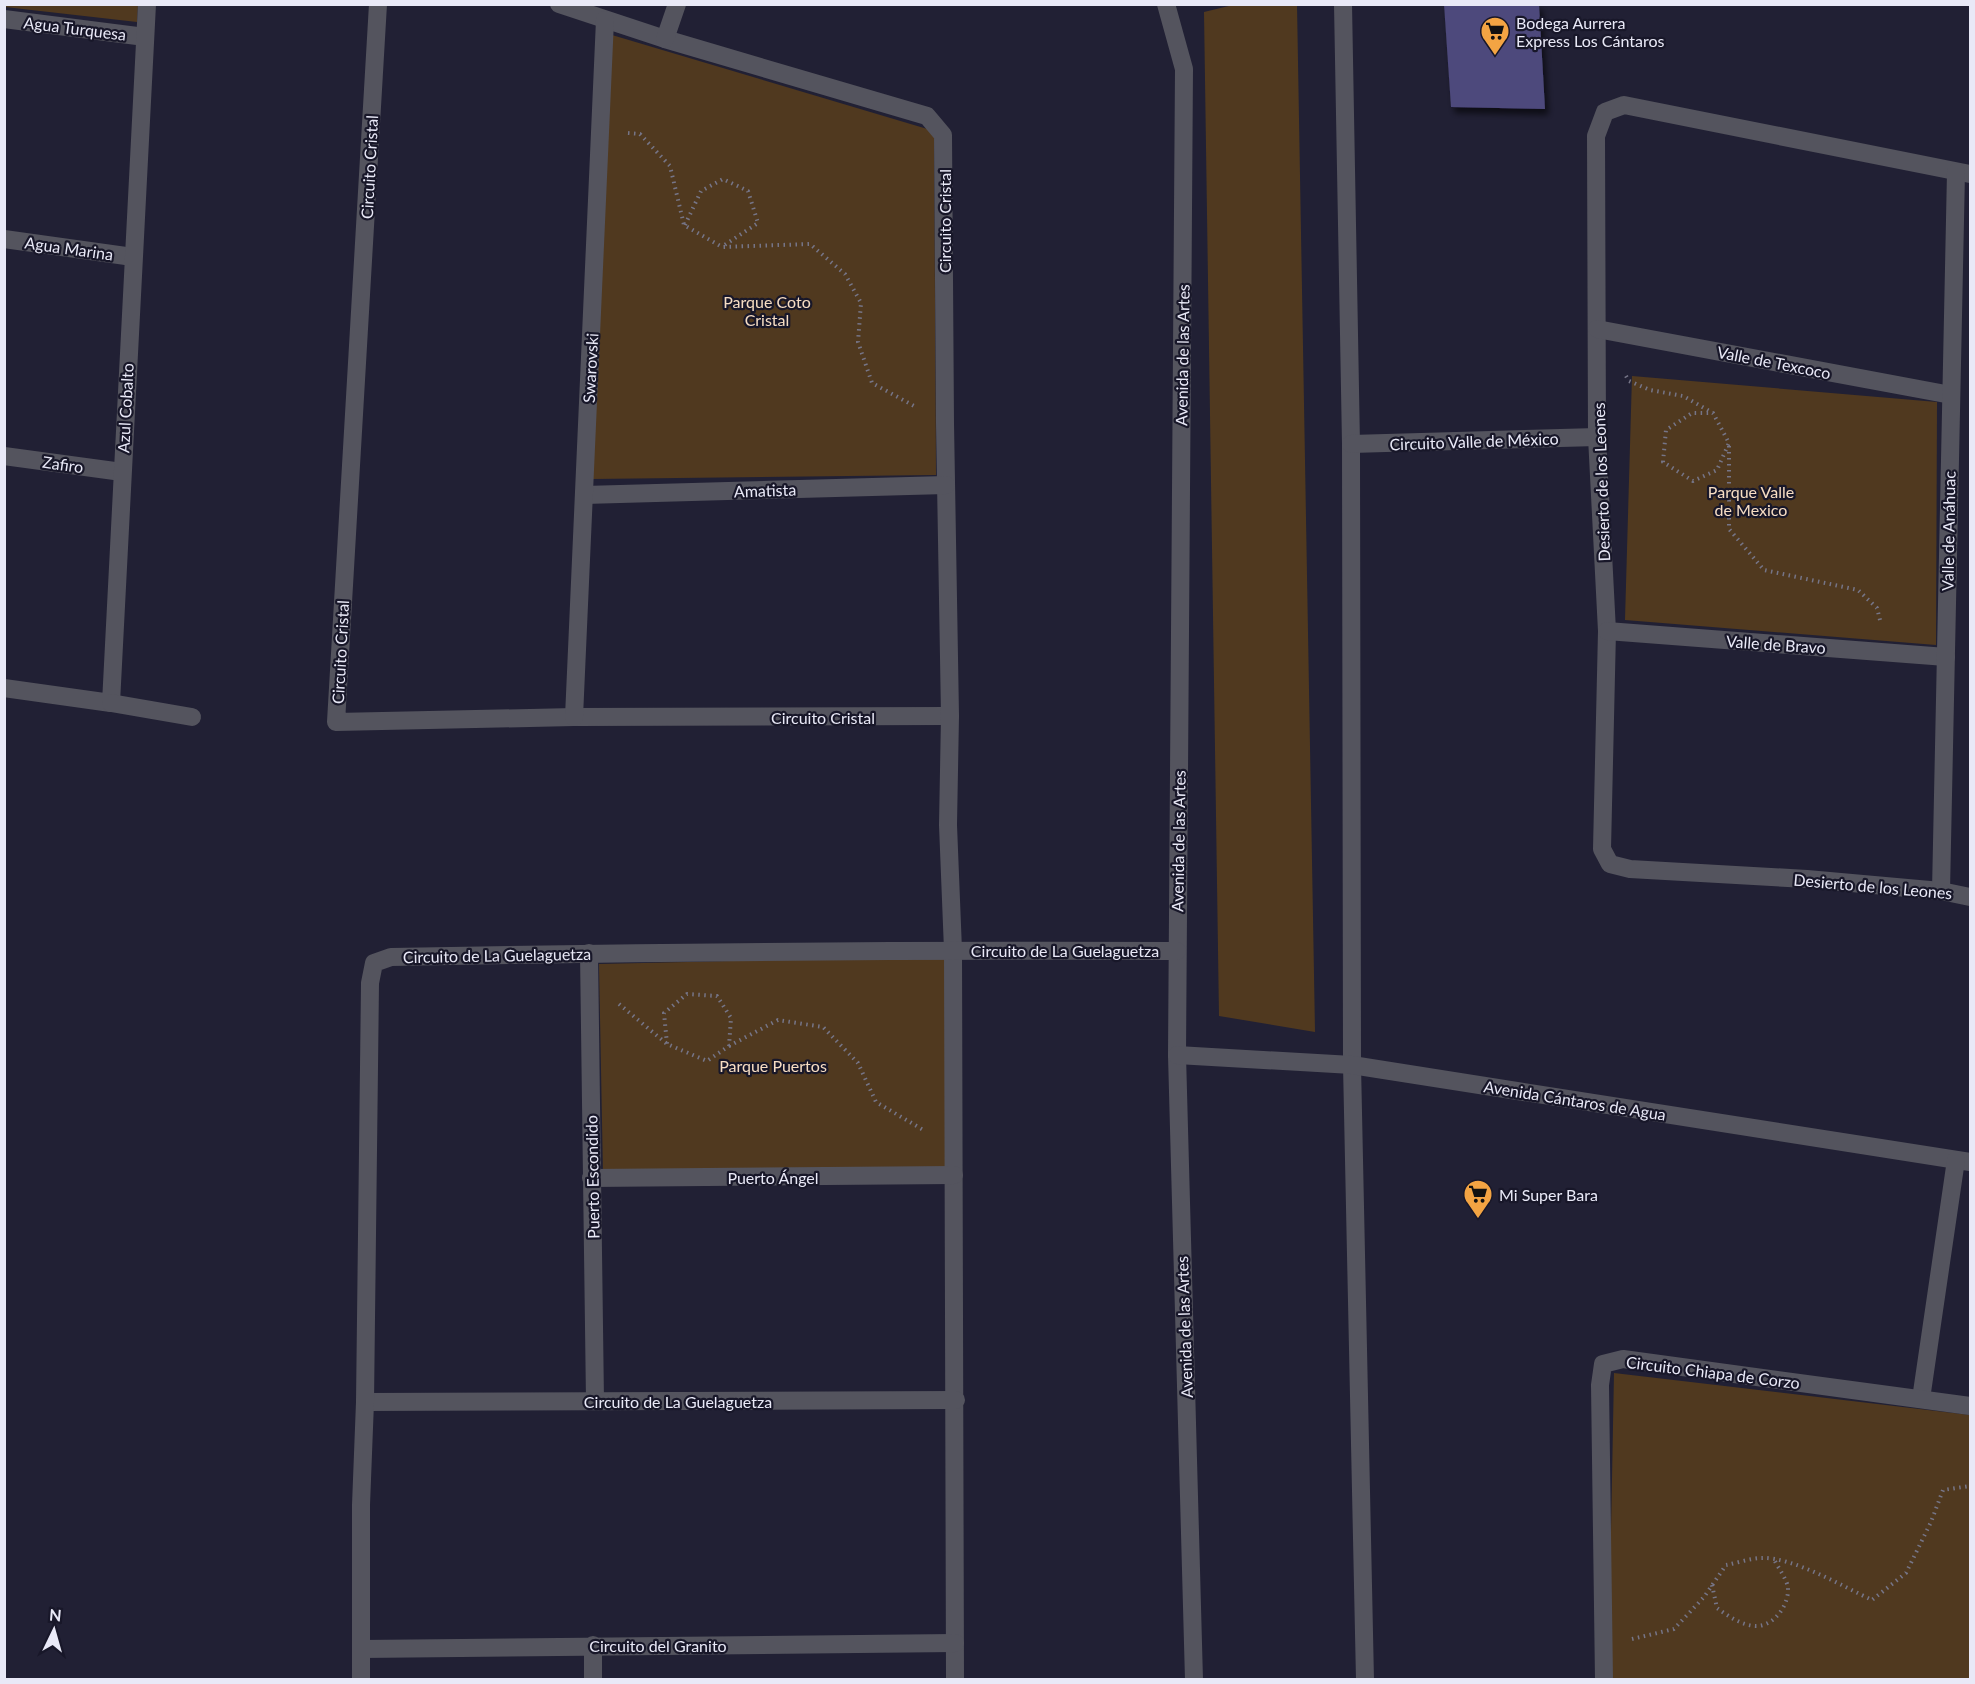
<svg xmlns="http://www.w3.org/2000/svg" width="1975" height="1684" font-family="Lato,sans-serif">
<defs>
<filter id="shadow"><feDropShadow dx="3.5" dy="6" stdDeviation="3" flood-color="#0009"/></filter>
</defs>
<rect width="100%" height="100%" fill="#212034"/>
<g fill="#50391f">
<polygon points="5,4 138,5 137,22 5,7"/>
<polygon points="1237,4 1297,5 1315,1032 1219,1016 1204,12"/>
<polygon points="612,35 934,131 936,475 592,479"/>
<polygon points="1632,376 1937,402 1936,645 1625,620"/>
<polygon points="948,956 949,1172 603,1173 599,964"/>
<polygon points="1614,1373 1970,1415 1970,1679 1610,1680 1609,1639"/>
</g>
<polygon fill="#4d487b" filter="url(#shadow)" points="1444,4 1539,4 1545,109 1451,107"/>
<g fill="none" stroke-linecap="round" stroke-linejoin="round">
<g stroke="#767587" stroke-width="4" stroke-dasharray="1.5 4.5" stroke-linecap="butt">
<polyline points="628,133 640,134 670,166 684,225 722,247 810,244 845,274 861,303 858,342 872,383 916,407"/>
<polyline points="685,225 701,191 723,179 748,191 758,223 723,246"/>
<polyline points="1626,376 1629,381 1650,390 1683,396 1713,413 1729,443 1717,470 1693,481 1663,462 1666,430 1692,413 1713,413"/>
<polyline points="1729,446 1729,529 1764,570 1858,590 1877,608 1881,624"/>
<polyline points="619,1004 667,1044 707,1061 729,1046 731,1018 717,996 687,994 664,1013 667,1044"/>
<polyline points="729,1046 778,1020 823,1027 858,1063 876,1102 925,1131"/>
<path d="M 1712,1585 L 1717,1608 C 1728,1616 1741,1625 1755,1626 C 1773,1627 1789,1606 1788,1588 C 1787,1579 1778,1568 1774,1559"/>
<path d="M 1632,1639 L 1674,1629 L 1704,1597 L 1726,1565 C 1737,1563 1751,1558 1762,1558 C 1793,1557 1844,1587 1872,1600 L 1906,1573 L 1931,1522 L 1943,1490 L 1970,1486"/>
</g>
<g stroke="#54545e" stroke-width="18">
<polyline points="378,4 336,722 574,717 950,716"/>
<polyline points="559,4 665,39 927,116 943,135 945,423 950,716 948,825 953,950 955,1680"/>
<polyline points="1166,4 1184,69 1177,1055 1194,1680"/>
<polyline points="1343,4 1351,444 1352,1065 1365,1680"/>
<polyline points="4,19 145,37"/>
<polyline points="665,39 677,4"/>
<polyline points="1970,174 1624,105 1605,112 1596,136 1597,437 1607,631 1602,849 1610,864 1630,869 1807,879 1941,891 1970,897"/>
<polyline points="4,239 133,257"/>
<polyline points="1597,329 1951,395"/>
<polyline points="1351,444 1597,437"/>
<polyline points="4,456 122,472"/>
<polyline points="584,495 946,485"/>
<polyline points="1607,631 1946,657"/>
<polyline points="4,688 111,703 147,4"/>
<polyline points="111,703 192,717"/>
<polyline points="574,717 605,20"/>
<polyline points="1941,891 1956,172"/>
<polyline points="589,953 595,1401"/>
<polyline points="1177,1055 1352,1065 1970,1162"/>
<polyline points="591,1178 954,1175"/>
<polyline points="1921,1399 1956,1160"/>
<polyline points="365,1402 956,1400"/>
<polyline points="593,1645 593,1680"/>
<polyline points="361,1649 955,1643"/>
<path d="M 361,1680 L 361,1505 L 365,1402 L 370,983 L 374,963 L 391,957 C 653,952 915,950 1177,951"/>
<polyline points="1604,1680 1600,1385 1603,1364 1623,1359 1970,1406"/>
</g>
</g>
<defs>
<g id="supermarket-pin" transform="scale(1.5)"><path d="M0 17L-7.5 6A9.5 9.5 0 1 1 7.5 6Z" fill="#f3a443" stroke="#181729"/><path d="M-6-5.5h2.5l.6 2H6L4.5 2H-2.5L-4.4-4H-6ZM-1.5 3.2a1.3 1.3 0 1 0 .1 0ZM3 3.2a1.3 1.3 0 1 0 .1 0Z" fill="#111"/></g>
</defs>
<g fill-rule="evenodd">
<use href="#supermarket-pin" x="1495" y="31"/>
<use href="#supermarket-pin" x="1478" y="1194"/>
</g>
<g text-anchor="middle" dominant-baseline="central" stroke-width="4.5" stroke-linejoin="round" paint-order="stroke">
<g font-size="16" fill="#e9e9f7" stroke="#181729" text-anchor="start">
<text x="1516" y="22">Bodega Aurrera<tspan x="1516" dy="18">Express Los Cántaros</tspan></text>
<text x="1499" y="1194">Mi Super Bara</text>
</g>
<g font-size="16" fill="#e9e9f7" stroke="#181729">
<text transform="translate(75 28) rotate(7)">Agua Turquesa</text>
<text transform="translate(369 167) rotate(-87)">Circuito Cristal</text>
<text transform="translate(944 221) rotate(-90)">Circuito Cristal</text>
<text transform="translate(69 248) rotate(8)">Agua Marina</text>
<text transform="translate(1182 355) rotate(-89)">Avenida de las Artes</text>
<text transform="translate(1774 362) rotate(11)">Valle de Texcoco</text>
<text transform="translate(590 368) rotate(-87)">Swarovski</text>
<text transform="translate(125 408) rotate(-87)">Azul Cobalto</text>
<text transform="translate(1474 441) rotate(-2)">Circuito Valle de México</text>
<text transform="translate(63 464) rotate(8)">Zafiro</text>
<text transform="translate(1601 482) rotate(-92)">Desierto de los Leones</text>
<text transform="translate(765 490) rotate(-2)">Amatista</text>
<text transform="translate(1948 531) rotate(-89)">Valle de Anáhuac</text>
<text transform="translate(1776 644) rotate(4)">Valle de Bravo</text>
<text transform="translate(340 652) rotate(-87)">Circuito Cristal</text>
<text x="823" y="717">Circuito Cristal</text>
<text transform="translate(1178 841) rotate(-89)">Avenida de las Artes</text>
<text transform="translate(1873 886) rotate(5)">Desierto de los Leones</text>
<text x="1065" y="950">Circuito de La Guelaguetza</text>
<text transform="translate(497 955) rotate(-1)">Circuito de La Guelaguetza</text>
<text transform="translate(1575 1100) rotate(9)">Avenida Cántaros de Agua</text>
<text transform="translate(592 1177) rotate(-91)">Puerto Escondido</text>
<text x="773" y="1177">Puerto Ángel</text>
<text transform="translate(1184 1327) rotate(-92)">Avenida de las Artes</text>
<text transform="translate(1713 1372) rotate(7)">Circuito Chiapa de Corzo</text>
<text x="678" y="1401">Circuito de La Guelaguetza</text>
<text x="658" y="1645">Circuito del Granito</text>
</g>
<g font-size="16" fill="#f7ddc3" stroke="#181729">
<text x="767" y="301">Parque Coto<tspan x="767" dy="18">Cristal</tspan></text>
<text x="1751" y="491">Parque Valle<tspan x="1751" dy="18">de Mexico</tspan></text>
<text x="773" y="1065">Parque Puertos</text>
</g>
</g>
<rect width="1975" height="1684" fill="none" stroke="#e9e9f7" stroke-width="12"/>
<g transform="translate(54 1630) rotate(5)" stroke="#181729" stroke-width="4.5" paint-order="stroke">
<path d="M0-4.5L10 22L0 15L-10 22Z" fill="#e9e9f7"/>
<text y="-9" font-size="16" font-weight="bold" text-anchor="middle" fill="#e9e9f7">N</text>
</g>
</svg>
